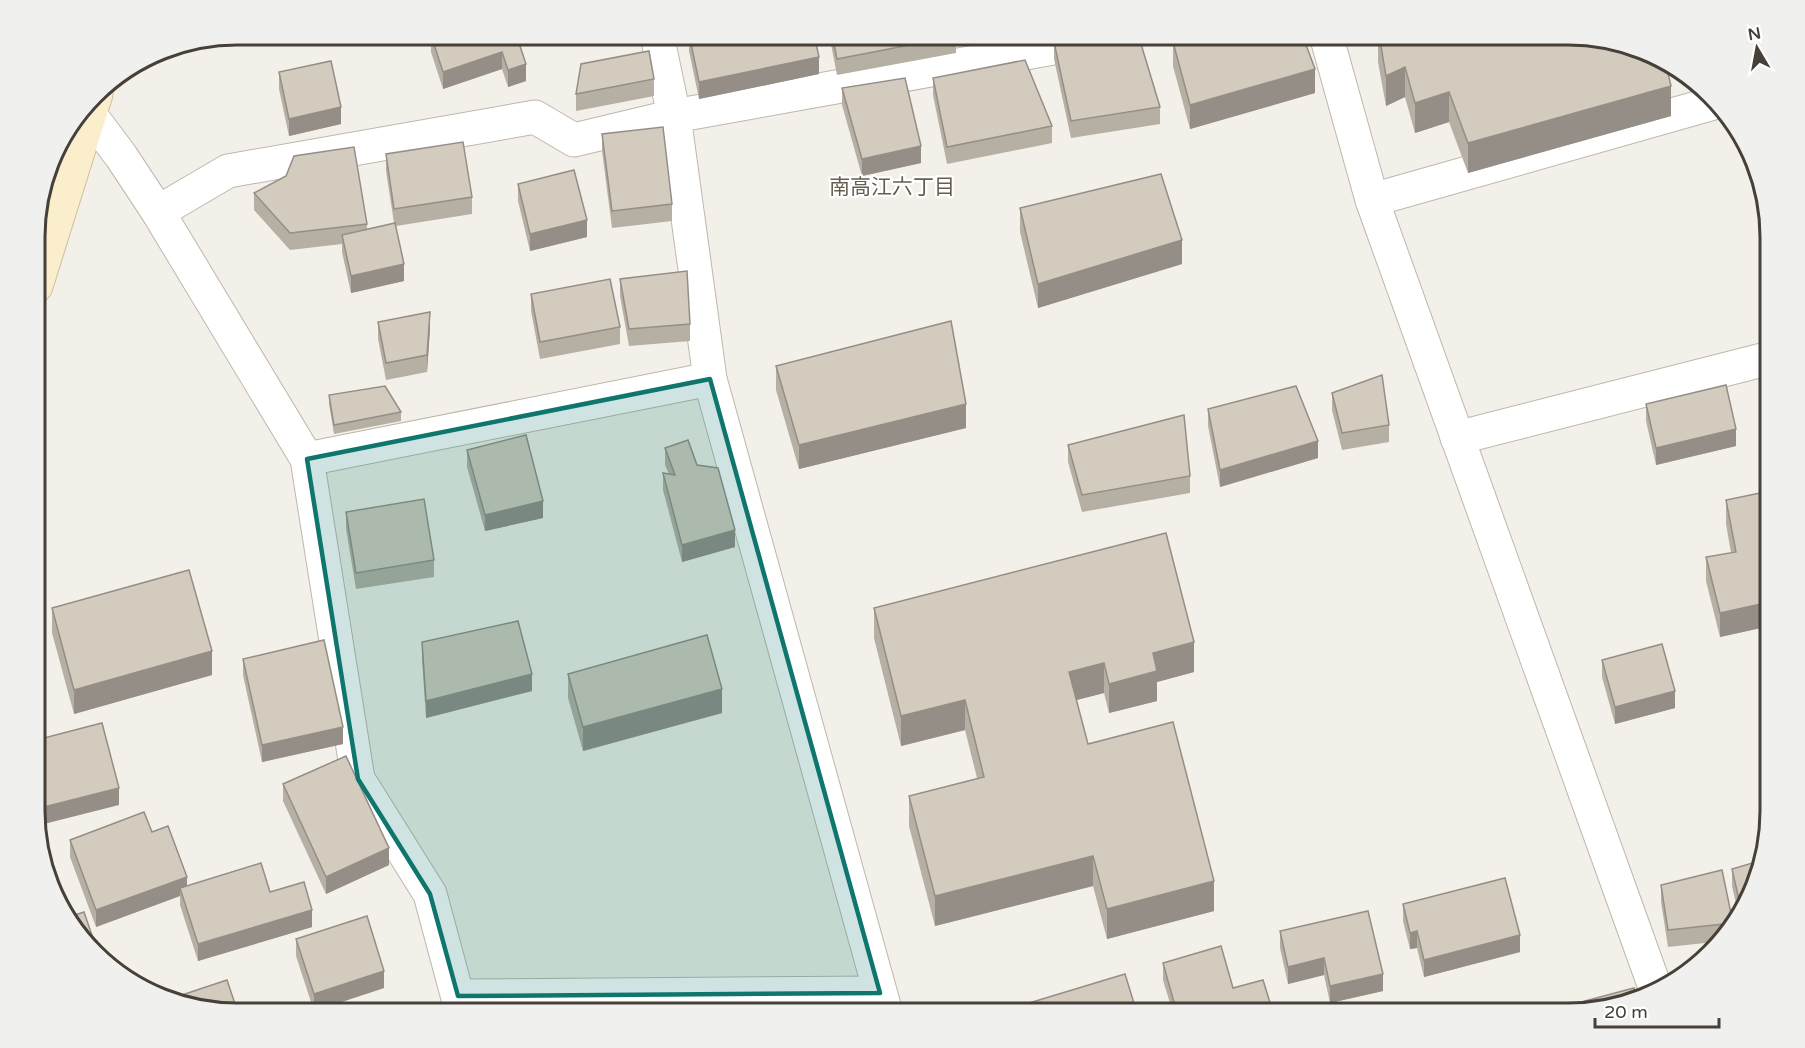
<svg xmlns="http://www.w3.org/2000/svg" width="1805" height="1048" font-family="'Varela Round','Noto Sans JP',sans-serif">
<rect width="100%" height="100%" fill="#f3f0e9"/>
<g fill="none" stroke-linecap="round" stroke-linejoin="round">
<g stroke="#beb7ac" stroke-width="35">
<g id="minor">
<polyline points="657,35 674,116 710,379 886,1013"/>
<polyline points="1326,35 1372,200 1656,990"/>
<polyline points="85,108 121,156 158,212 307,459 358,779 430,894 462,1013"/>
<polyline points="1372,200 1714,103"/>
<polyline points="158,212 228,171 535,117 574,140 674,116 1126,35"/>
<polyline points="1457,438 1770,358"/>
<polyline points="307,459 710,379"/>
<polyline points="458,996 880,993"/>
</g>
</g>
<g stroke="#cfc09c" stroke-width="35">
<polyline id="secondary" points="36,286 96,94"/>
</g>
<use href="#minor" stroke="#fff" stroke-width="33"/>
<use href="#secondary" stroke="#faeecc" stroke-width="33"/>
</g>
<g fill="#b6afa4">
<polygon points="516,34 526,81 508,87 502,69 443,89 431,52 431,35"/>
<polygon points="689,34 819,74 699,99 689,51"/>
<polygon points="829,34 956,34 956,53 837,75"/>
<polygon points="1378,34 1569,34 1671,116 1468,173 1449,122 1415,133 1405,97 1386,106 1378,62"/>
<polygon points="1054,42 1160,107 1160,124 1071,138 1054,59"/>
<polygon points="1173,42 1315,93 1190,129 1173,66"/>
<polygon points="279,72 341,124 289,136 279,89"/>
<polygon points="933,78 1052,126 1052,143 947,164 933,95"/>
<polygon points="654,79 654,96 576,111 576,94"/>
<polygon points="842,88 921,163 862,176 842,105"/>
<polygon points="602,134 672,204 672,221 612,228 602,151"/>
<polygon points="386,154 472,197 472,214 396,226 404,281 351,293 342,252 342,244 290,250 254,210 254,193 367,224 367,229 394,223 386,171"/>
<polygon points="518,184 587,237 530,251 518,201"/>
<polygon points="1020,208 1182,264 1038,308 1020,232"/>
<polygon points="620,279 690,324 690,341 629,346 620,296"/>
<polygon points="531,294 620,327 620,344 540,359 531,311"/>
<polygon points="378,322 430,329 427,372 386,380 378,339"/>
<polygon points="776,366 966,428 799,469 776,390"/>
<polygon points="1332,393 1389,425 1389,442 1342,450 1332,410"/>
<polygon points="329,395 401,412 401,421 334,434 329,404"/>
<polygon points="1646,404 1736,446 1656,465 1646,421"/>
<polygon points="1208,409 1318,458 1220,487 1208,426"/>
<polygon points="1068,445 1190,476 1190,493 1082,512 1068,462"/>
<polygon points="665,448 697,465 735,547 682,562 663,490 663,473 669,474 665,465"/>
<polygon points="467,450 543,518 485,531 467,467"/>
<polygon points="1770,491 1770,626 1720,637 1706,581 1706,557 1731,553 1726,524 1726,500"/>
<polygon points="346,512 434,560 434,577 356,589 346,529"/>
<polygon points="52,608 212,675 74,714 52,633"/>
<polygon points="874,608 1194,672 1157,682 1157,701 1109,713 1104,693 1076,700 1088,744 1214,911 1107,939 1093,886 935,926 909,826 909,796 977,778 965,730 901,746 874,638"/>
<polygon points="422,642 532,691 426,718 422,659"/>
<polygon points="243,659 343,744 262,762 243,675"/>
<polygon points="1602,660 1675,708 1615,724 1602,677"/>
<polygon points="568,674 722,713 583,751 568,698"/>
<polygon points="283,784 389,865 326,894 283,801"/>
<polygon points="152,832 187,886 270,892 312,927 198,961 180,905 180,896 96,927 70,857 70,840"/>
<polygon points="1732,869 1743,913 1739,917 1732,886"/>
<polygon points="1661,885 1733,923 1714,942 1668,947 1661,902"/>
<polygon points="1403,904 1520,952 1424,977 1417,948 1410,949 1403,921"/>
<polygon points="1280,931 1383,991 1330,1003 1324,975 1288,984 1280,948"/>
<polygon points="296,939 384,988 314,1011 296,956"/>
<polygon points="1163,963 1233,988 1271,1013 1173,1013 1163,980"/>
<polygon points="1637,996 1581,1013 1581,1002"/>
</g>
<g fill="#948e86">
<polygon points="574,34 593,34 574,40"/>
<polygon points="502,52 502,69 443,89 443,72"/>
<polygon points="819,57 819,74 699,99 699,82"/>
<polygon points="526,64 526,81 508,87 508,70"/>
<polygon points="1405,67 1405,97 1386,106 1386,76"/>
<polygon points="1315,69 1315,93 1190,129 1190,105"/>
<polygon points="1671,86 1671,116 1468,173 1468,143"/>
<polygon points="1449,92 1449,122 1415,133 1415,103"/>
<polygon points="341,107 341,124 289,136 289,119"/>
<polygon points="921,146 921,163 862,176 862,159"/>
<polygon points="587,220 587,237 530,251 530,234"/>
<polygon points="1182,240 1182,264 1038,308 1038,284"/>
<polygon points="404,264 404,281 351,293 351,276"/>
<polygon points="430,312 430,329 427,372 427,355"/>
<polygon points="966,404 966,428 799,469 799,445"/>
<polygon points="1736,429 1736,446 1656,465 1656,448"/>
<polygon points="1318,441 1318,458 1220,487 1220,470"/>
<polygon points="543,501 543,518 485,531 485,515"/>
<polygon points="735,530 735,547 682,562 682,545"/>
<polygon points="1770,602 1770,626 1720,637 1720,613"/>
<polygon points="1194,642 1194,672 1157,682 1157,701 1109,713 1109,684 1153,653"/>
<polygon points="212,651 212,675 74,714 74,690"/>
<polygon points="1104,663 1104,693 1069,702 1069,672"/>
<polygon points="532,674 532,691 426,718 426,701"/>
<polygon points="722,689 722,713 583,751 583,727"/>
<polygon points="1675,691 1675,708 1615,724 1615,707"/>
<polygon points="965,700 965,730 901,746 901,716"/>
<polygon points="343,727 343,744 262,762 262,745"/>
<polygon points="119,788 119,805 36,826 36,809"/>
<polygon points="389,848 389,865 326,894 326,877"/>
<polygon points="1093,856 1093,886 935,926 935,896"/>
<polygon points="187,877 187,894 180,888 180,896 96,927 96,910"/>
<polygon points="1214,881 1214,911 1107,939 1107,909"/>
<polygon points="312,910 312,927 198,961 198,944"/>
<polygon points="1417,931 1417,948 1410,949 1410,933"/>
<polygon points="1520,935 1520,952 1424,977 1424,960"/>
<polygon points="1324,958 1324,975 1288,984 1288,967"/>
<polygon points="384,971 384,988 314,1011 314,994"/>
<polygon points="1383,974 1383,991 1330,1003 1330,986"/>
<polygon points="1271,1006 1271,1013 1246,1013"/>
</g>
<g fill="#d4cbbf" stroke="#948e86" stroke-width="1.5">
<polygon points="433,34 516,34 526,64 508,70 502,52 443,72 431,35"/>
<polygon points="689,34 814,34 819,57 699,82"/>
<polygon points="832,34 956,34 956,36 837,59"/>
<polygon points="1093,34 1138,34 1160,107 1071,121 1054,42"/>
<polygon points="1203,34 1302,34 1315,69 1190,105 1173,42"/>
<polygon points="1379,34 1569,34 1665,60 1671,86 1468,143 1449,92 1415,103 1405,67 1386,76"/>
<polygon points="649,51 654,79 576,94 581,64"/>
<polygon points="1025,60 1052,126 947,147 933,78"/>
<polygon points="331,61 341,107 289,119 279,72"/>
<polygon points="905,78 921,146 862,159 842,88"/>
<polygon points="663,127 672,204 612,211 602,134"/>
<polygon points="463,142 472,197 394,209 386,154"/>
<polygon points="354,147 367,224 290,233 254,193 286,176 294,156"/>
<polygon points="574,170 587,220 530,234 518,184"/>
<polygon points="1161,174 1182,240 1038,284 1020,208"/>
<polygon points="395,223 404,264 351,276 342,235"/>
<polygon points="687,271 690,324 629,329 620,279"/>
<polygon points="610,279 620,327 540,342 531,294"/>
<polygon points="430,312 427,355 386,363 378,322"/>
<polygon points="951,321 966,404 799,445 776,366"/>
<polygon points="1382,375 1389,425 1342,433 1332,393"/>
<polygon points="1726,385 1736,429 1656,448 1646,404"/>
<polygon points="385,386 401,412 334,425 329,395"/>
<polygon points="1296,386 1318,441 1220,470 1208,409"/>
<polygon points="1184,415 1190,476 1082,495 1068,445"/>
<polygon points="526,435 543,501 485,515 467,450"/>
<polygon points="688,440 697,465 718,468 735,530 682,545 663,473 675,475 665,448"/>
<polygon points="1770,491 1770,602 1720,613 1706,557 1736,552 1726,500"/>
<polygon points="424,499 434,560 356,573 346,512"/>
<polygon points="1166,533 1194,642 1153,653 1157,671 1109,684 1104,663 1069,672 1088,744 1173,722 1214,881 1107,909 1093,856 935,896 909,796 984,777 965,700 901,716 874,608"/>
<polygon points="189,570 212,651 74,690 52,608"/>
<polygon points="518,621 532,674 426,701 422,642"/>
<polygon points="707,635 722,689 583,727 568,674"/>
<polygon points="324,640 343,727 262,745 243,659"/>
<polygon points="1662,644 1675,691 1615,707 1602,660"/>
<polygon points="102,723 119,788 36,809 36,740"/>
<polygon points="346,756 389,848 326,877 283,784"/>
<polygon points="144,812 152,832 168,826 187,877 96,910 70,840"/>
<polygon points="1759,861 1743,912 1742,913 1732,869"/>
<polygon points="261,863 270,892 304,882 312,910 198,944 180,888"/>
<polygon points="1722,870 1733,923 1668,930 1661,885"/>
<polygon points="1505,878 1520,935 1424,960 1417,931 1410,933 1403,904"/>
<polygon points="1368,911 1383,974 1330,986 1324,958 1288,967 1280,931"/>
<polygon points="84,912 97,950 68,923 66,918"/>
<polygon points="367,916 384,971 314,994 296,939"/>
<polygon points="1221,946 1233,988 1263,980 1271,1006 1246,1013 1177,1013 1163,963"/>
<polygon points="1692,964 1682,974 1680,969"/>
<polygon points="1125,974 1137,1013 1021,1013 1019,1006"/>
<polygon points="227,980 238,1013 176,997"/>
<polygon points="1634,988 1637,996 1584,1012 1581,1002"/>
<polygon points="1574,1004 1576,1013 1542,1013"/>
<polygon points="559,1007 561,1013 539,1013"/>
<polygon points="724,1009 726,1013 712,1013"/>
</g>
<path fill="#0f766e" fill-opacity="0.2" stroke="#0f766e" stroke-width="4.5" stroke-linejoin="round" d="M 710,379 L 880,993 L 458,996 L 430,894 L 358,779 L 307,459 Z"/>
<g text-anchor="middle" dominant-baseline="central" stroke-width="4.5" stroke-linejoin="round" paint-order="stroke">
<g font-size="21" fill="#685e50" stroke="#fff">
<text x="892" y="187">南高江六丁目</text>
</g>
</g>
<path d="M0 0H1805V1048H0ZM237 45H1568A192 192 0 0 1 1760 237V811A192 192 0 0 1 1568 1003H237A192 192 0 0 1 45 811V237A192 192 0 0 1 237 45Z" fill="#f0f0ef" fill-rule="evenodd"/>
<path fill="none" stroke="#464038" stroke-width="3" d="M237 45H1568A192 192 0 0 1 1760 237V811A192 192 0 0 1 1568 1003H237A192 192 0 0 1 45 811V237A192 192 0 0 1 237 45Z"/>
<g transform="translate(1757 48) rotate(350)" stroke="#ffffff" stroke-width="4.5" paint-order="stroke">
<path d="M0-4.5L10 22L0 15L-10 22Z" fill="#464038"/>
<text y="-9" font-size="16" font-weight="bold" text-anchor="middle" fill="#464038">N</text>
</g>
<path d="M1595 1018v9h124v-9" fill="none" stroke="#464038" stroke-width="3"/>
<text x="1604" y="1018" font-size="18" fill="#464038" stroke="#ffffff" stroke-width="4.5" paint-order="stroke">20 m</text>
</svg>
